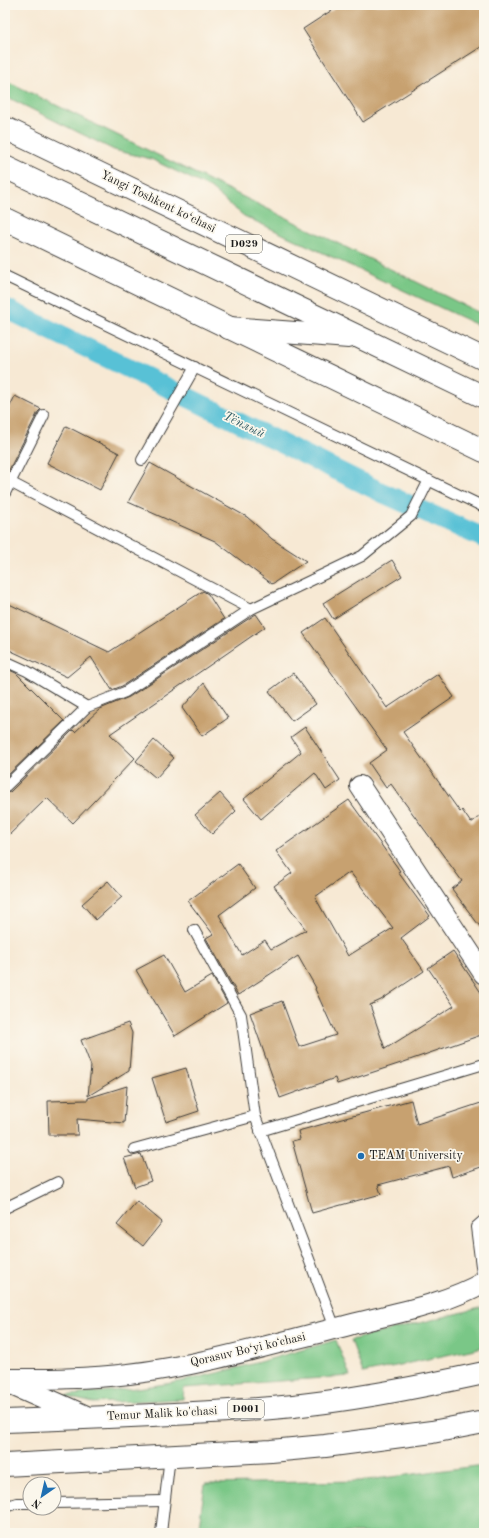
<svg xmlns="http://www.w3.org/2000/svg" width="489" height="1538" font-family="'Old Standard TT',serif">
<rect width="100%" height="100%" fill="#fbf7ec"/>
<filter id="ink" filterUnits="userSpaceOnUse"><feTurbulence type="fractalNoise" baseFrequency=".025" numOctaves="2"/><feDisplacementMap in="SourceGraphic" scale="8" xChannelSelector="R" yChannelSelector="G"/><feConvolveMatrix kernelMatrix="1 2 1 2 8 2 1 2 1" color-interpolation-filters="sRGB"/></filter>
<filter id="wash" filterUnits="userSpaceOnUse"><feTurbulence type="fractalNoise" baseFrequency=".012" numOctaves="4" result="noise"/><feDisplacementMap in="SourceGraphic" scale="16" xChannelSelector="R" yChannelSelector="G"/><feGaussianBlur stdDeviation="0.9" result="paint"/><feColorMatrix in="noise" values="0 0 0 0 0 0 0 0 0 0 0 0 0 0 0 0 0 1.4 0 .05"/><feComposite in="paint" operator="in"/></filter>
<g filter="url(#wash)">
<rect width="100%" height="100%" fill="#f7e9d4"/>
<g fill="#7ac787" stroke="#4b7252">
<polygon points="5,80 484,315 484,328 244,216 210,188 151,159 114,150 5,96"/>
<polygon points="484,1307 484,1347 363,1373 351,1340"/>
<path d="M 336,1340 L 350,1376 L 184,1388 L 183,1399 L 93,1403 L 63,1396 C 106,1391 150,1388 192,1379 C 241,1368 288,1354 336,1340 Z"/>
<polygon points="484,1465 484,1533 198,1533 205,1484 359,1481"/>
</g>
<g fill="none" stroke-linecap="round" stroke-linejoin="round">
<polyline stroke="#59c1d6" stroke-width="20" points="5,308 383,493 484,538"/>
</g>
<g id="blocks">
<g fill="#c7a16f" fill-rule="evenodd">
<polygon points="340,5 484,5 484,45 363,122 303,29"/>
<polygon points="15,396 41,409 38,412 5,478 5,416"/>
<polygon points="66,426 119,453 100,490 47,463"/>
<polygon points="150,463 247,517 272,539 306,561 272,584 215,541 128,502"/>
<polygon points="392,560 402,576 333,619 323,603"/>
<polygon points="203,591 208,594 224,619 122,686 112,690 91,657 67,677 5,648 5,602 109,652"/>
<polygon points="256,614 265,627 110,734 135,758 73,823 47,798 5,839 5,793 10,792 73,730 75,732 100,709 129,697"/>
<polygon points="325,618 387,708 438,674 454,697 403,732 460,812 462,810 471,823 484,813 484,932 452,889 462,881 391,784 386,788 369,763 387,750 303,633"/>
<polygon points="5,668 16,673 64,721 5,778"/>
<polygon points="293,673 316,704 292,721 269,691"/>
<polygon points="204,683 228,718 202,736 182,708"/>
<polygon points="305,727 340,780 326,790 315,773 261,819 244,799 301,752 291,737"/>
<polygon points="154,740 174,758 156,778 136,761"/>
<polygon points="220,793 236,811 212,834 195,815"/>
<path d="M 349,800 L 400,871 L 398,872 L 430,916 L 401,938 L 424,971 L 381,1000 L 370,1005 L 385,1049 L 454,1006 L 428,968 L 453,951 L 484,997 L 484,1034 L 401,1063 L 337,1084 L 335,1078 L 280,1098 L 250,1013 L 282,1001 L 299,1047 L 336,1035 L 315,989 L 316,988 L 298,956 L 238,995 L 206,938 L 213,934 L 188,901 L 238,864 L 255,888 L 219,915 L 242,955 L 265,940 L 271,949 L 306,930 L 274,886 L 292,873 L 276,851 ZM 350,872 L 393,928 L 348,956 L 315,897 Z"/>
<polygon points="108,881 122,897 96,920 82,904"/>
<polygon points="164,955 185,992 212,976 227,1003 175,1036 136,970"/>
<polygon points="128,1023 132,1033 129,1071 88,1096 91,1066 81,1040"/>
<polygon points="186,1068 199,1111 166,1122 152,1078"/>
<polygon points="127,1086 124,1123 77,1119 78,1135 49,1135 48,1101 88,1100 88,1098"/>
<polygon points="411,1100 417,1124 484,1102 484,1166 452,1177 449,1166 378,1185 381,1194 312,1213 292,1141 300,1139 298,1131"/>
<polygon points="141,1154 151,1181 135,1187 124,1158"/>
<polygon points="137,1201 162,1222 143,1246 117,1225"/>
</g>
</g>
</g>
<g filter="url(#ink)">
<use href="#blocks" fill-opacity="0" stroke="#3d3b38" stroke-width="1"/>
<g fill="none" stroke-linecap="round" stroke-linejoin="round">
<g stroke="#3d3b38" stroke-width="12">
<g id="service">
<polyline points="5,276 484,507"/>
<polyline points="142,460 195,367"/>
<polyline points="10,482 251,609"/>
<polyline points="5,493 44,415"/>
<polyline points="5,661 27,671 87,707"/>
<polyline points="5,787 87,707 125,692 251,609 362,556 411,516 429,480"/>
<polyline points="194,930 241,1015 255,1116 335,1328"/>
<polyline points="260,1131 484,1064"/>
<polyline points="134,1149 255,1116"/>
<polyline points="5,1208 58,1182"/>
<polyline points="483,1282 476,1227 484,1220"/>
<polyline points="54,1503 164,1501"/>
<polyline points="5,1507 17,1503 30,1503"/>
<polyline points="161,1533 170,1456"/>
</g>
</g>
<g stroke="#3d3b38" stroke-width="22">
<g id="minor">
<polyline points="360,786 484,974"/>
<path d="M 5,1379 C 46,1379 88,1379 129,1374 C 204,1365 276,1343 349,1325 C 394,1313 444,1305 484,1282"/>
</g>
</g>
<g stroke="#3d3b38" stroke-width="24">
<polyline id="secondary" points="5,219 484,451"/>
</g>
<g stroke="#3d3b38" stroke-width="24">
<g id="trunk">
<polyline points="5,128 484,359"/>
<polyline points="5,167 484,397"/>
<polyline points="229,328 349,337"/>
<polyline points="5,1381 84,1416"/>
<path d="M 5,1421 C 94,1418 183,1415 272,1408 C 343,1402 414,1388 484,1373"/>
<polyline points="5,1465 271,1451 325,1446 432,1432 484,1422"/>
</g>
</g>
<use href="#service" stroke="#fff" stroke-width="10"/>
<use href="#minor" stroke="#fff" stroke-width="20"/>
<use href="#secondary" stroke="#fff" stroke-width="22"/>
<use href="#trunk" stroke="#fff" stroke-width="22"/>
</g>
</g>
<circle fill="#1f6fb2" stroke="#fbf7ec" stroke-width="1.5" cx="361" cy="1156" r="4"/>
<g text-anchor="middle" dominant-baseline="central" stroke-width="3.5" stroke-linejoin="round" paint-order="stroke">
<g fill="#fbf7ec" stroke="#5f5e5a" stroke-width="1">
<rect x="226" y="235" width="36" height="18" rx="3"/>
<rect x="228" y="1400" width="36" height="18" rx="3"/>
</g>
<g font-size="11" font-weight="bold" fill="#1c1c1c">
<text x="244" y="244">D029</text>
<text x="246" y="1409">D001</text>
</g>
<g font-size="12" fill="#1c1c1c" stroke="#fbf7ec">
<text transform="translate(158 202) rotate(26)">Yangi Toshkent ko‘chasi</text>
<text transform="translate(248 1350) rotate(-13)">Qorasuv Bo‘yi koʻchasi</text>
<text transform="translate(162 1414) rotate(-3)">Temur Malik ko'chasi</text>
</g>
<g font-size="12" fill="#1c1c1c" stroke="#fbf7ec" text-anchor="start">
<text x="369" y="1156">TEAM University</text>
</g>
<g font-size="13" font-style="italic" fill="#345e66" stroke="#fbf7ec">
<text transform="translate(244 425) rotate(26)">Тёплый</text>
</g>
</g>
<rect width="489" height="1538" fill="none" stroke="#fbf7ec" stroke-width="20"/>
<g transform="translate(42 1496) rotate(214)"><circle r="19" fill="#fbf7ec" stroke="#a29f99"/>
<path d="M0-3L7 15L0 10L-7 15Z" fill="#1f6fb2"/>
<text y="-6" font-size="11" font-weight="bold" text-anchor="middle" fill="#1c1c1c">N</text>
</g>
</svg>
